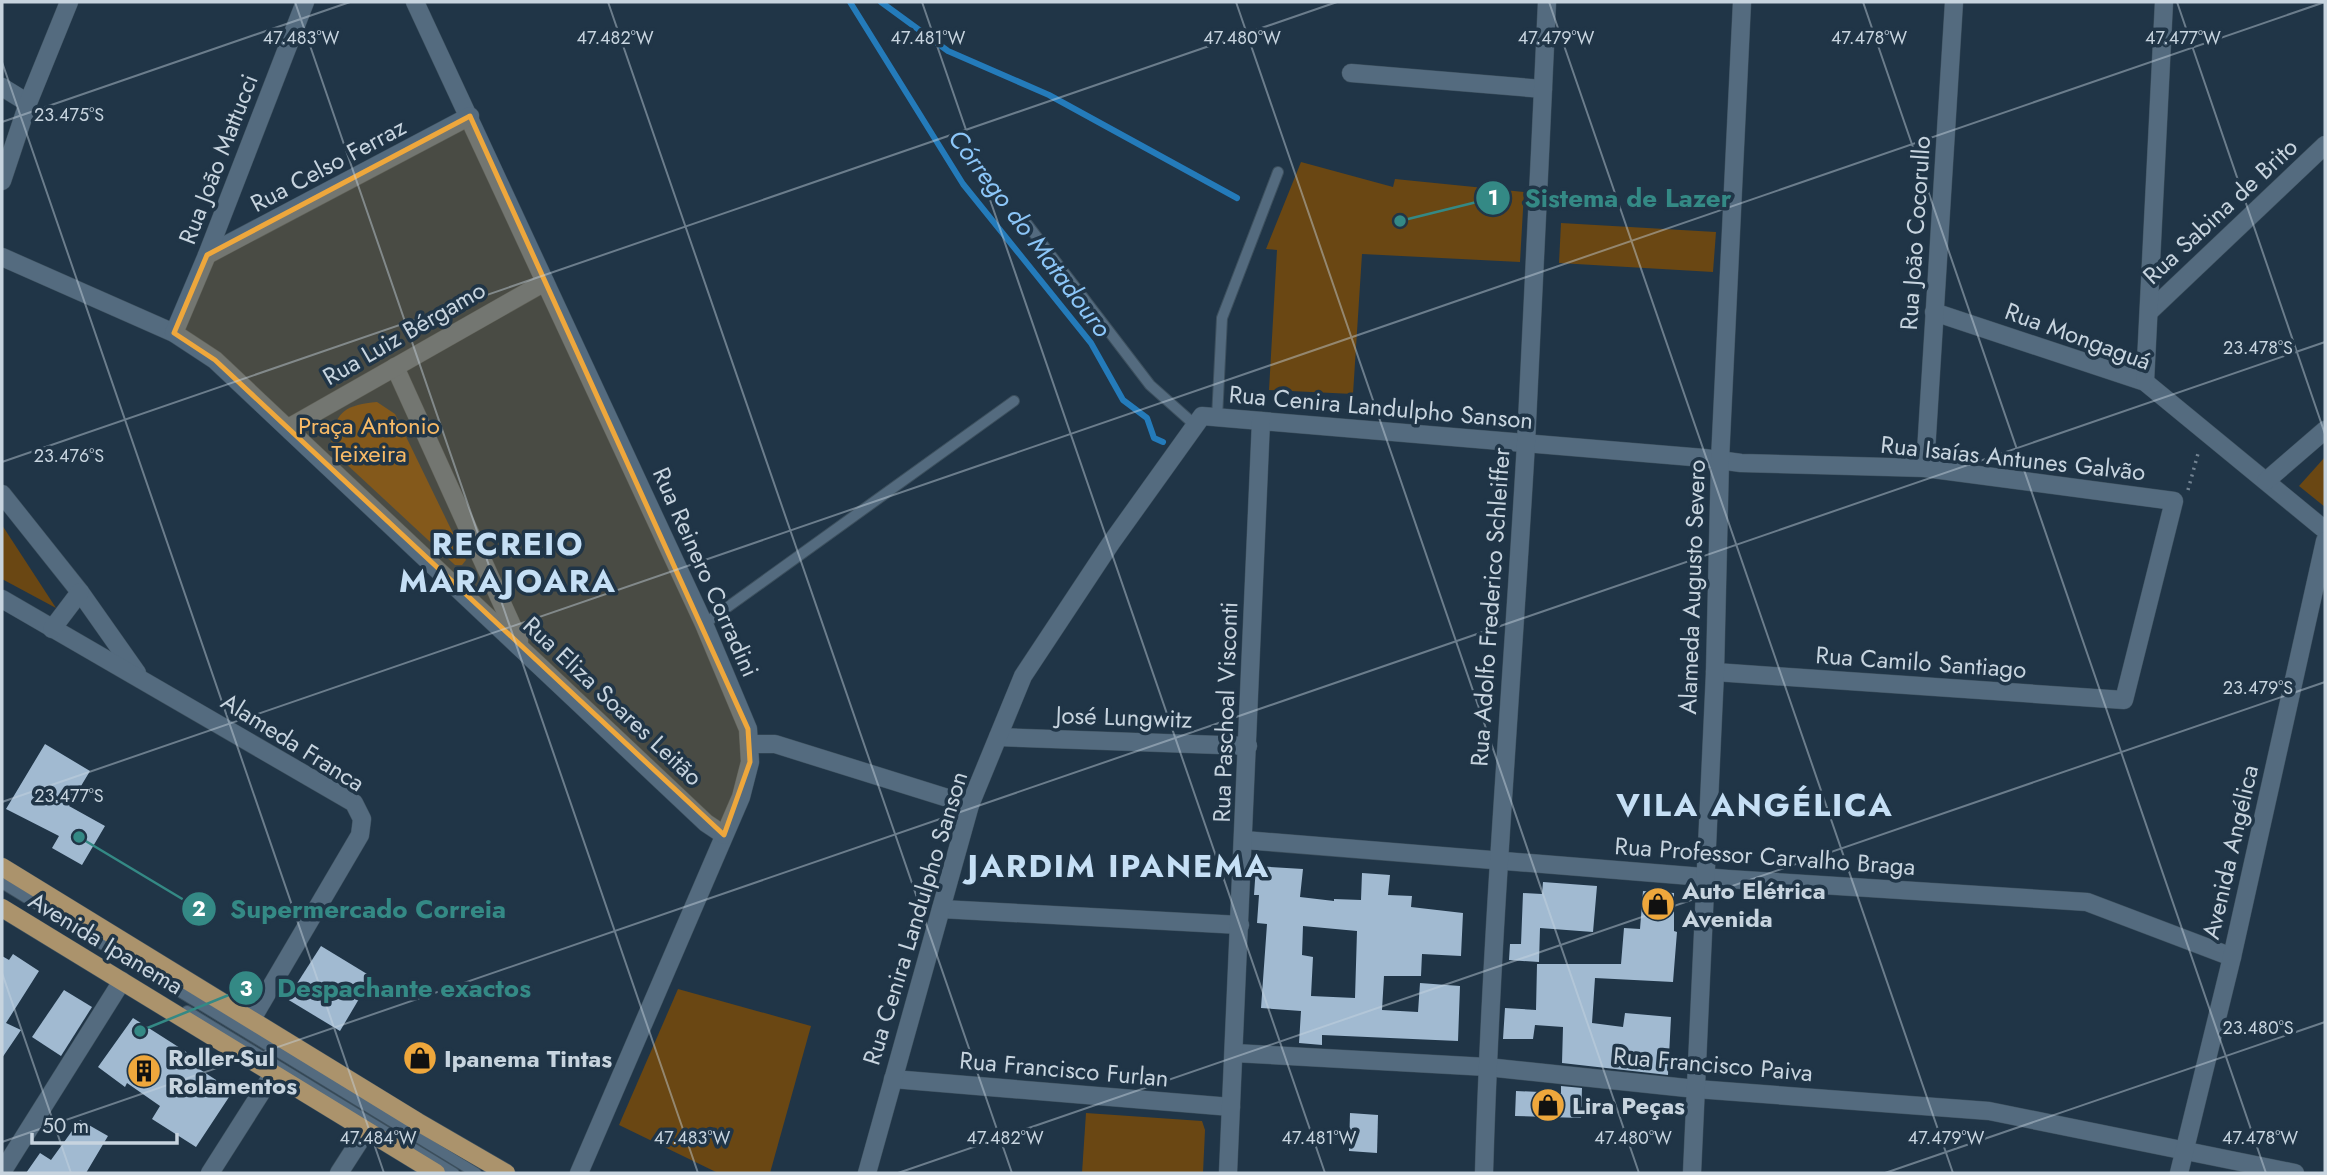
<svg xmlns="http://www.w3.org/2000/svg" width="2327" height="1175" font-family="Jost,sans-serif">
<rect width="100%" height="100%" fill="#203547"/>
<g fill="#6a4713">
<polygon points="1301,162 1393,187 1395,179 1524,192 1520,262 1362,254 1353,394 1269,390 1277,250 1266,249"/>
<polygon points="1561,223 1716,232 1713,272 1559,263"/>
<path d="M 377,402 L 395,414 L 466,560 L 462,565 L 455,565 L 342,460 L 331,441 C 336,410 347,405 377,402 Z"/>
<polygon points="2325,457 2325,507 2299,486"/>
<polygon points="2,525 56,608 2,579"/>
<polygon points="678,989 811,1026 770,1173 718,1173 619,1125"/>
<polygon points="1086,1113 1202,1121 1205,1130 1203,1173 1082,1173"/>
</g>
<g fill="none" stroke-linecap="round" stroke-linejoin="round">
<g stroke="#247bba" stroke-width="6">
<polyline points="850,2 963,184 1091,343 1123,400 1147,418 1154,438 1163,442"/>
<polyline points="881,2 948,51 1049,95 1237,198"/>
</g>
</g>
<g fill="#a1bad1" fill-rule="evenodd">
<polygon points="45,744 90,771 69,806 105,826 82,865 52,848 59,836 6,809"/>
<path d="M 1256,866 L 1303,869 L 1300,897 L 1334,901 L 1334,899 L 1361,900 L 1362,873 L 1390,875 L 1388,895 L 1412,896 L 1411,907 L 1463,913 L 1461,956 L 1422,954 L 1421,976 L 1384,976 L 1382,1010 L 1418,1012 L 1420,983 L 1460,986 L 1458,1041 L 1322,1035 L 1322,1045 L 1299,1043 L 1301,1011 L 1261,1008 L 1267,924 L 1257,923 L 1259,895 L 1254,895 ZM 1303,926 L 1357,931 L 1355,998 L 1311,996 L 1313,957 L 1302,955 Z"/>
<polygon points="1543,882 1597,886 1593,932 1540,928 1539,962 1509,960 1510,944 1521,944 1523,893 1542,894"/>
<polygon points="1643,891 1674,893 1674,931 1677,932 1673,982 1595,978 1592,1023 1623,1027 1625,1013 1671,1017 1668,1075 1562,1063 1563,1027 1535,1025 1533,1039 1503,1039 1505,1008 1536,1010 1537,964 1621,964 1624,928 1640,929"/>
<polygon points="321,946 372,977 340,1031 287,999"/>
<polygon points="13,954 39,971 6,1023 21,1030 2,1058 2,956 9,960"/>
<polygon points="64,990 92,1007 61,1056 32,1037"/>
<polygon points="133,1018 191,1055 187,1061 233,1091 196,1147 152,1119 160,1106 127,1083 125,1087 98,1067"/>
<polygon points="1561,1086 1582,1088 1581,1118 1515,1116 1516,1091 1561,1093"/>
<polygon points="1350,1113 1378,1115 1377,1153 1349,1151"/>
<polygon points="80,1120 108,1136 86,1173 26,1173 40,1153 51,1160"/>
</g>
<g fill="none" stroke-linecap="round" stroke-linejoin="round">
<g stroke="#3d505e" stroke-width="12">
<g id="service">
<polyline points="1027,224 1150,385 1195,425"/>
<polyline points="1217,418 1222,318 1278,172"/>
<polyline points="704,624 1014,401"/>
<polyline points="2,883 476,1173"/>
<polyline points="187,1011 454,1173"/>
</g>
</g>
<g stroke="#3d505e" stroke-width="19">
<g id="minor">
<polyline points="415,2 704,624 748,729 750,762 741,797 579,1173"/>
<polyline points="1351,73 1543,89"/>
<polyline points="2,87 28,103"/>
<polyline points="2,181 28,103 69,2"/>
<polyline points="207,255 470,116"/>
<polyline points="2,257 174,333 215,360 706,823 724,835"/>
<polyline points="1934,312 2145,382 2325,530"/>
<polyline points="2149,312 2325,145"/>
<polyline points="174,333 207,255 305,2"/>
<polyline points="395,367 519,641"/>
<polyline points="2145,382 2164,2"/>
<polyline points="288,428 545,282"/>
<polyline points="1925,468 1954,2"/>
<polyline points="2266,481 2325,430"/>
<polyline points="2,494 80,592 137,673"/>
<polyline points="2,599 354,803 362,819 360,835 252,1019"/>
<polyline points="52,629 80,592"/>
<polyline points="998,737 1248,746"/>
<polyline points="750,744 775,744 970,805"/>
<polyline points="1244,840 1728,879 2087,902 2232,957"/>
<polyline points="941,909 1240,925"/>
<polyline points="1234,1053 1487,1067 1696,1089 1989,1111 2295,1173"/>
<polyline points="893,1079 1231,1107"/>
<polyline points="2,1172 122,981"/>
<polyline points="210,1173 273,1074"/>
<polyline points="339,1173 366,1131"/>
<polyline points="867,1173 970,805 1023,676 1111,543 1202,416 1704,458 1741,463 1925,468 2174,501 2124,700 1715,672"/>
<polyline points="1228,1173 1261,421"/>
<path d="M 1484,1173 C 1491,929 1512,687 1526,443 C 1534,296 1540,149 1547,2"/>
<polyline points="1692,1173 1715,672 1720,460 1742,2"/>
<polyline points="2179,1173 2232,957 2325,541"/>
</g>
</g>
<g stroke="#3d505e" stroke-width="19">
<g id="primary">
<polyline points="2,867 418,1122 506,1173"/>
<polyline points="2,908 436,1173"/>
</g>
</g>
<polyline stroke="#728392" stroke-width="3.5" stroke-dasharray="2 5" stroke-linecap="butt" points="2188,490 2199,450"/>
<use href="#service" stroke="#546b7f" stroke-width="10"/>
<use href="#minor" stroke="#546b7f" stroke-width="18"/>
<use href="#primary" stroke="#ab936c" stroke-width="18"/>
</g>
<path fill="#eea73c" fill-opacity="0.2" stroke="#eea73c" stroke-width="5" stroke-linejoin="round" d="M 470,116 L 748,729 L 750,762 L 724,835 L 215,360 L 174,333 L 207,255 Z"/>
<path fill="none" stroke="#c7d4df" stroke-width="2" stroke-opacity="0.45" d="M 295,2 L 698,1173M 608,2 L 1012,1173M 922,2 L 1325,1173M 1236,2 L 1639,1173M 1549,2 L 1953,1173M 1863,2 L 2266,1173M 2177,2 L 2325,434M 2,62 L 384,1173M 2,122 L 350,2M 2,462 L 1337,2M 2,802 L 2325,2M 2,973 L 71,1173M 2,1142 L 2325,342M 898,1173 L 2325,682M 1885,1173 L 2325,1022"/>
<defs>
<g id="shop-disc" transform="scale(1.75)"><circle r="9.5" fill="#eea73c" stroke="#203547"/><path d="M-5-2.5h2.3a2.7 3.5 0 0 1 5.4 0H5L5.5 6h-11ZM-1.5-2.5h3a1.5 2.3 0 0 0-3 0Z" fill="#111"/></g>
<g id="building-disc" transform="scale(1.75)"><circle r="9.5" fill="#eea73c" stroke="#203547"/><path d="M-4-6H4V6H1V3H-1V6H-4ZM-2.5-4.3h1.7v1.8h-1.7ZM.8-4.3h1.7v1.8H.8ZM-2.5-1h1.7V.8h-1.7ZM.8-1h1.7V.8H.8Z" fill="#111"/></g>
</defs>
<g fill-rule="evenodd">
<use href="#shop-disc" x="1658" y="904"/>
<use href="#shop-disc" x="420" y="1058"/>
<use href="#building-disc" x="144" y="1071"/>
<use href="#shop-disc" x="1548" y="1105"/>
</g>
<g text-anchor="middle" dominant-baseline="central" stroke-width="7" stroke-linejoin="round" paint-order="stroke">
<g font-size="24" fill="#c7d4df" stroke="#203547">
<text transform="translate(218 159) rotate(-69)">Rua João Mattucci</text>
<text transform="translate(328 165) rotate(-28)">Rua Celso Ferraz</text>
<text transform="translate(2220 211) rotate(-43)">Rua Sabina de Brito</text>
<text transform="translate(1915 233) rotate(-86)">Rua João Cocorullo</text>
<text transform="translate(404 333) rotate(-30)">Rua Luiz Bérgamo</text>
<text transform="translate(2078 336) rotate(20)">Rua Mongaguá</text>
<text transform="translate(1381 407) rotate(5)">Rua Cenira Landulpho Sanson</text>
<text transform="translate(2013 458) rotate(6)">Rua Isaías Antunes Galvão</text>
<text transform="translate(706 572) rotate(66)">Rua Reinero Corradini</text>
<text transform="translate(1692 587) rotate(-88)">Alameda Augusto Severo</text>
<text transform="translate(1490 607) rotate(-86)">Rua Adolfo Frederico Schleiffer</text>
<text transform="translate(1921 662) rotate(4)">Rua Camilo Santiago</text>
<text transform="translate(613 701) rotate(43)">Rua Eliza Soares Leitão</text>
<text transform="translate(1225 712) rotate(-88)">Rua Paschoal Visconti</text>
<text transform="translate(1124 717) rotate(2)">José Lungwitz</text>
<text transform="translate(293 742) rotate(32)">Alameda Franca</text>
<text transform="translate(2230 852) rotate(-77)">Avenida Angélica</text>
<text transform="translate(1765 856) rotate(4)">Rua Professor Carvalho Braga</text>
<text transform="translate(915 918) rotate(-73)">Rua Cenira Landulpho Sanson</text>
<text transform="translate(106 943) rotate(31)">Avenida Ipanema</text>
<text transform="translate(1713 1064) rotate(5)">Rua Francisco Paiva</text>
<text transform="translate(1064 1069) rotate(5)">Rua Francisco Furlan</text>
</g>
<g font-size="24" fill="#f8ba66" stroke="#203547">
<text x="369" y="425">Praça Antonio<tspan x="369" dy="28">Teixeira</tspan></text>
</g>
<g font-size="24" font-weight="bold" fill="#c7d4df" stroke="#203547" text-anchor="start">
<text x="1682" y="890">Auto Elétrica<tspan x="1682" dy="28">Avenida</tspan></text>
<text x="168" y="1057">Roller-Sul<tspan x="168" dy="28">Rolamentos</tspan></text>
<text x="444" y="1058">Ipanema Tintas</text>
<text x="1572" y="1105">Lira Peças</text>
</g>
<g font-size="26" font-style="italic" fill="#8cc6f8" stroke="#203547">
<text transform="translate(1030 233) rotate(53)">Córrego do Matadouro</text>
</g>
<g font-size="32" font-weight="bold" letter-spacing="2" fill="#c5dff5" stroke="#203547">
<text x="508" y="544">RECREIO<tspan x="508" dy="37">MARAJOARA</tspan></text>
<text x="1755" y="805">VILA ANGÉLICA</text>
<text x="1119" y="866">JARDIM IPANEMA</text>
</g>
</g>
<g font-size="18" text-anchor="middle" fill="#c7d4df" stroke="#203547" stroke-width="7" stroke-linejoin="round" paint-order="stroke">
<text x="301" y="44">47.483°W</text>
<text x="615" y="44">47.482°W</text>
<text x="928" y="44">47.481°W</text>
<text x="1242" y="44">47.480°W</text>
<text x="1556" y="44">47.479°W</text>
<text x="1869" y="44">47.478°W</text>
<text x="2183" y="44">47.477°W</text>
<text x="69" y="121">23.475°S</text>
<text x="2258" y="354">23.478°S</text>
<text x="69" y="462">23.476°S</text>
<text x="2258" y="694">23.479°S</text>
<text x="69" y="802">23.477°S</text>
<text x="2258" y="1034">23.480°S</text>
<text x="378" y="1144">47.484°W</text>
<text x="692" y="1144">47.483°W</text>
<text x="1005" y="1144">47.482°W</text>
<text x="1319" y="1144">47.481°W</text>
<text x="1633" y="1144">47.480°W</text>
<text x="1946" y="1144">47.479°W</text>
<text x="2260" y="1144">47.478°W</text>
</g>
<path fill="none" stroke="#348985" stroke-width="2.5" d="M1400 221L1493 198M79 837L199 909M140 1031L246 988"/>
<g fill="#348985" stroke="#203547" stroke-width="2.5">
<circle cx="1400" cy="221" r="7"/>
<circle cx="79" cy="837" r="7"/>
<circle cx="140" cy="1031" r="7"/>
<circle cx="1493" cy="198" r="18"/>
<circle cx="199" cy="909" r="18"/>
<circle cx="246" cy="988" r="18"/>
</g>
<g font-size="21" text-anchor="middle" font-weight="bold" fill="#fff">
<text x="1493" y="205">1</text>
<text x="199" y="916">2</text>
<text x="246" y="996">3</text>
</g>
<g font-size="26" text-anchor="middle" font-weight="bold" fill="#348985" stroke="#203547" stroke-width="7" stroke-linejoin="round" paint-order="stroke">
<text x="1628" y="207">Sistema de Lazer</text>
<text x="368" y="918">Supermercado Correia</text>
<text x="404" y="997">Despachante exactos</text>
</g>
<rect width="2327" height="1175" fill="none" stroke="#c7d4df" stroke-width="7"/>
<path d="M32 1133v10h145v-10" fill="none" stroke="#c7d4df" stroke-width="3.5"/>
<text x="42" y="1133" font-size="21" fill="#c7d4df" stroke="#203547" stroke-width="5" paint-order="stroke">50 m</text>
</svg>
